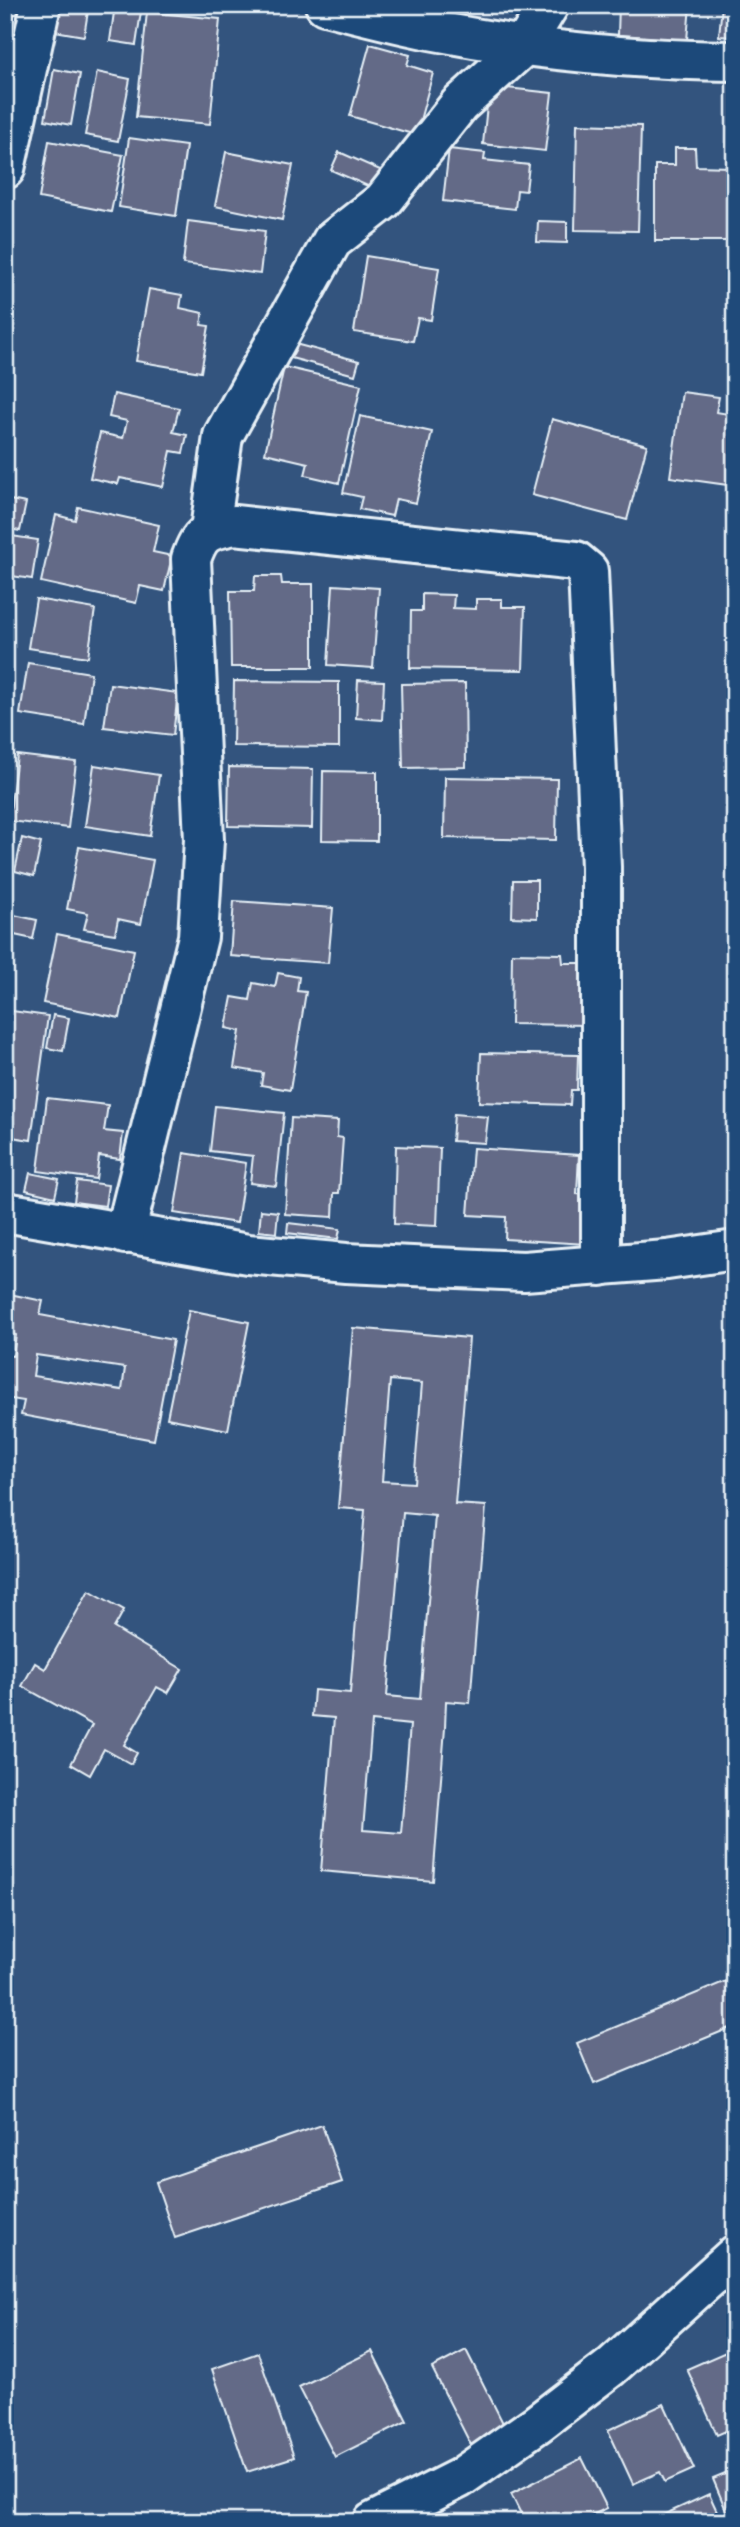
<svg xmlns="http://www.w3.org/2000/svg" width="740" height="2527" font-family="Delius,sans-serif">
<rect width="100%" height="100%" fill="#33547e"/>
<filter id="ink" filterUnits="userSpaceOnUse"><feTurbulence type="fractalNoise" baseFrequency=".0143" numOctaves="2"/><feDisplacementMap in="SourceGraphic" scale="14" xChannelSelector="R" yChannelSelector="G"/><feConvolveMatrix kernelMatrix="1 2 1 2 8 2 1 2 1" color-interpolation-filters="sRGB"/></filter>
<g filter="url(#ink)">
<g fill="#636a87" stroke="#e8f1f8" stroke-width="2" fill-rule="evenodd">
<polygon points="54,5 89,5 84,36 49,30"/>
<polygon points="115,5 142,5 136,45 110,41"/>
<polygon points="619,5 690,5 687,40 618,35"/>
<polygon points="722,5 735,5 735,37 719,36"/>
<polygon points="147,12 220,19 210,124 136,117"/>
<polygon points="370,44 410,55 407,65 433,73 416,135 350,116"/>
<polygon points="54,69 80,74 71,125 45,120"/>
<polygon points="97,72 130,79 118,141 85,135"/>
<polygon points="489,86 552,93 545,151 483,144"/>
<polygon points="577,124 641,126 638,231 575,230"/>
<polygon points="129,138 186,146 176,216 119,207"/>
<polygon points="49,141 123,155 111,212 39,198"/>
<polygon points="675,148 695,148 696,166 730,167 731,241 655,241 655,165 675,165"/>
<polygon points="449,149 485,153 484,160 529,165 526,191 517,190 515,209 443,201"/>
<polygon points="226,152 293,165 282,220 215,206"/>
<polygon points="339,152 387,173 379,191 331,170"/>
<polygon points="188,221 265,231 260,274 183,264"/>
<polygon points="538,221 567,222 567,243 537,242"/>
<polygon points="366,256 439,268 431,320 418,318 413,341 354,332"/>
<polygon points="149,289 182,295 180,308 203,313 201,325 209,326 201,372 136,361"/>
<polygon points="295,344 359,361 355,375 291,358"/>
<polygon points="284,367 361,385 339,483 305,475 308,463 265,453"/>
<polygon points="682,392 719,397 716,412 735,415 735,486 670,477"/>
<polygon points="114,394 179,408 173,432 187,435 183,453 171,451 163,487 120,478 118,484 90,478 100,433 123,438 127,421 109,417"/>
<polygon points="360,416 432,432 416,503 396,499 392,516 359,509 362,497 343,493"/>
<polygon points="552,419 647,445 627,520 532,495"/>
<polygon points="5,499 26,503 20,531 5,528"/>
<polygon points="78,507 159,525 153,552 172,556 164,591 140,586 136,603 41,582 56,515 75,520"/>
<polygon points="5,535 38,540 32,579 5,575"/>
<polygon points="255,576 281,576 282,584 313,584 313,667 231,667 230,591 254,591"/>
<polygon points="333,585 379,588 373,668 328,665"/>
<polygon points="422,594 454,595 453,608 476,609 476,599 502,599 502,607 525,607 523,670 410,668 411,611 422,611"/>
<polygon points="36,599 95,609 88,657 28,648"/>
<polygon points="28,663 91,673 84,724 20,714"/>
<polygon points="358,680 384,681 382,720 356,718"/>
<polygon points="234,681 339,682 339,747 233,746"/>
<polygon points="465,683 466,767 403,768 401,684"/>
<polygon points="110,684 178,693 173,735 104,727"/>
<polygon points="17,755 76,762 68,828 9,821"/>
<polygon points="94,765 159,775 150,836 85,826"/>
<polygon points="229,767 313,769 312,828 228,826"/>
<polygon points="323,771 377,772 377,841 322,840"/>
<polygon points="445,777 557,779 556,840 444,838"/>
<polygon points="22,838 41,843 34,876 15,871"/>
<polygon points="79,847 153,860 141,924 118,919 115,934 84,929 88,913 67,909"/>
<polygon points="513,880 537,880 537,918 512,917"/>
<polygon points="234,901 333,908 328,963 230,956"/>
<polygon points="5,913 37,920 33,939 5,933"/>
<polygon points="57,934 134,950 120,1018 43,1003"/>
<polygon points="512,953 562,954 563,963 590,963 590,1025 511,1024"/>
<polygon points="278,973 299,977 297,991 306,992 290,1090 261,1085 263,1073 234,1068 240,1031 226,1028 232,997 250,1000 253,983 275,987"/>
<polygon points="5,1010 48,1016 31,1140 5,1136"/>
<polygon points="53,1015 69,1018 63,1051 47,1048"/>
<polygon points="481,1053 578,1055 577,1090 571,1090 570,1105 479,1102"/>
<polygon points="47,1098 108,1105 104,1131 123,1133 120,1159 99,1156 96,1179 38,1171"/>
<polygon points="215,1106 284,1113 276,1186 250,1183 253,1156 210,1151"/>
<polygon points="454,1114 488,1117 485,1143 452,1141"/>
<polygon points="291,1118 338,1121 337,1137 343,1138 339,1193 334,1193 333,1217 285,1214"/>
<polygon points="396,1146 440,1148 437,1226 394,1224"/>
<polygon points="473,1148 579,1155 577,1194 588,1195 586,1244 505,1239 506,1217 468,1215"/>
<polygon points="184,1153 246,1163 237,1223 174,1213"/>
<polygon points="30,1173 59,1179 55,1197 26,1190"/>
<polygon points="77,1181 108,1185 105,1206 74,1202"/>
<polygon points="261,1210 278,1212 276,1233 259,1231"/>
<polygon points="288,1223 340,1229 338,1239 287,1233"/>
<path d="M 5,1293 L 43,1301 L 40,1315 L 173,1340 L 154,1440 L 21,1415 L 24,1401 L 5,1398 L 5,1355 L 13,1356 L 16,1335 L 5,1333 ZM 36,1355 L 125,1368 L 122,1390 L 33,1376 Z"/>
<polygon points="189,1310 249,1322 228,1430 167,1418"/>
<path d="M 353,1328 L 469,1338 L 455,1504 L 486,1506 L 470,1703 L 446,1701 L 445,1728 L 433,1881 L 321,1871 L 334,1718 L 312,1716 L 314,1690 L 350,1693 L 365,1510 L 338,1508 ZM 390,1380 L 422,1383 L 414,1483 L 382,1481 ZM 403,1513 L 435,1516 L 420,1699 L 387,1696 ZM 372,1721 L 410,1725 L 401,1833 L 363,1830 Z"/>
<polygon points="89,1590 124,1610 114,1628 182,1669 168,1693 157,1687 124,1745 137,1753 131,1764 104,1749 90,1775 71,1764 92,1725 22,1686 35,1663 45,1669"/>
<polygon points="726,1981 735,2001 735,2026 594,2084 577,2043"/>
<polygon points="322,2125 342,2182 175,2238 156,2182"/>
<polygon points="735,2348 735,2427 717,2435 687,2369"/>
<polygon points="466,2350 507,2431 473,2449 432,2368"/>
<polygon points="372,2351 407,2421 335,2457 299,2387"/>
<polygon points="258,2353 294,2457 247,2472 212,2369"/>
<polygon points="664,2404 694,2469 665,2482 660,2472 633,2484 608,2430"/>
<polygon points="582,2458 607,2508 579,2522 525,2522 511,2494"/>
<polygon points="735,2470 735,2522 731,2522 713,2479"/>
<polygon points="709,2494 722,2522 648,2522"/>
</g>
<g fill="none" stroke-linecap="round" stroke-linejoin="round">
<g stroke="#e8f1f8" stroke-width="44">
<g id="minor">
<path d="M 325,5 C 360,14 395,23 430,30 C 531,50 632,60 735,61"/>
<polyline points="5,169 41,5"/>
<polyline points="210,530 223,436 332,241 383,201 459,105 524,46 549,5"/>
<polyline points="5,1212 248,1254 346,1263 524,1271 667,1260 735,1250"/>
<path d="M 125,1234 L 198,937 L 204,840 L 191,559 C 201,531 207,531 234,525 L 576,561 L 588,571 L 601,867 L 601,1266"/>
<polyline points="373,2522 460,2478 537,2424 611,2367 735,2255"/>
</g>
</g>
<use href="#minor" stroke="#1f4a7a" stroke-width="38"/>
</g>
</g>
<rect width="740" height="2527" fill="none" stroke="#1f4a7a" stroke-width="28"/>
<rect x="14" y="14" width="712" height="2499" fill="none" stroke="#e8f1f8" stroke-width="2.5" filter="url(#ink)"/>
</svg>
